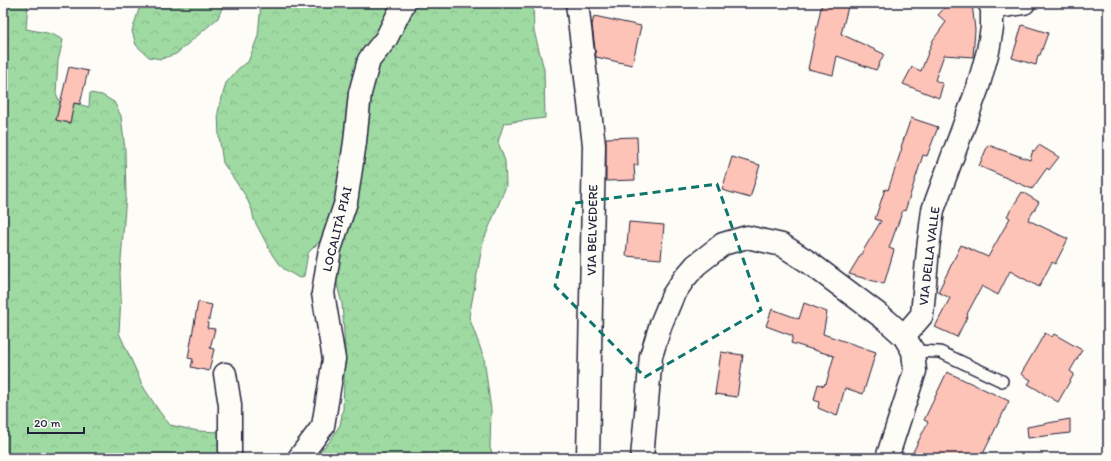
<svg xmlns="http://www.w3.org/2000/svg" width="1111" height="461" font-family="Itim,sans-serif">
<defs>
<pattern id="forest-crowns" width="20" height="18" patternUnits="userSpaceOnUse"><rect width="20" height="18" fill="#9edaa1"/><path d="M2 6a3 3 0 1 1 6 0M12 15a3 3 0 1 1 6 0" fill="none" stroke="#88bb8c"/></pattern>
</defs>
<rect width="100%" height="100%" fill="#fdfcf7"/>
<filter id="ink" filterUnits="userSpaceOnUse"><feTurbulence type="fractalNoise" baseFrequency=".025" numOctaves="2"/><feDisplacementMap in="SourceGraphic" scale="8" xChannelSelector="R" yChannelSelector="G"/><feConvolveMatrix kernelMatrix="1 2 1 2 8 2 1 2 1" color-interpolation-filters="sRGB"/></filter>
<g filter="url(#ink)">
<g fill="url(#forest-crowns)" stroke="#607e6e">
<polygon points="3,3 28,3 26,29 52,34 63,40 58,61 56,93 60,103 56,120 70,123 74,103 89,107 90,93 102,95 114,102 121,116 125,150 126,195 120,273 121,297 119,333 144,388 159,411 170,425 198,431 222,432 223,458 3,458"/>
<polygon points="141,3 224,3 218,18 176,54 161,59 149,57 136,45 132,31"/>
<polygon points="261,3 400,3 380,39 332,229 308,253 304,276 299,278 284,269 273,256 254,220 252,210 245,195 223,163 219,136 218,112 226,83 239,68 248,62 258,36"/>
<polygon points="411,3 533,3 534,31 544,69 545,118 504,123 498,142 505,161 506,186 483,242 469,317 484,358 491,410 490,448 494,458 314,458 330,441 340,425 343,409 345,350 343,318 342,304 335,277 368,82"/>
</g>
<g fill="#fec3b7" stroke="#22223b">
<polygon points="822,3 849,3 841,34 884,54 876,70 837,56 833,75 808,69"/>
<polygon points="949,3 972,3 975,30 973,57 944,55 935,80 943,84 939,98 903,84 912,67 921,71 933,40 946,22 938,15"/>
<polygon points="594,16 641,26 632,65 596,57 592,25"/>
<polygon points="1022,25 1048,33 1040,55 1038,55 1036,65 1012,58"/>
<polygon points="69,67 88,71 80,104 74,103 70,123 56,120"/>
<polygon points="911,118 938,127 927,156 923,155 905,211 903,210 889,248 894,250 884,284 849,274 881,221 875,219 885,189 888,190 902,148 901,147"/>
<polygon points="637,137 638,165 634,165 635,180 606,181 606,138"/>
<polygon points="988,145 1030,160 1033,150 1035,151 1039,145 1059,157 1049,170 1047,168 1032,189 979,166"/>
<polygon points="732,157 760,165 750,198 722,190"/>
<polygon points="1022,192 1039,202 1028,220 1068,239 1055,264 1052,262 1039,287 1010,271 998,295 982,286 967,314 968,315 957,337 935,327 950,298 938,292 961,245 988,257 1010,218 1007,216"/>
<polygon points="629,222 664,225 661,259 626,256"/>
<polygon points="198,302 212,305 207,328 215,329 210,348 214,349 209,371 191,367 193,359 188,358"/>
<polygon points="804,303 827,312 823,334 876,352 863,394 845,388 837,416 818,408 819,402 814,400 818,384 824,386 825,383 826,384 834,356 791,343 793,336 766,326 772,309 799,319"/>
<polygon points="1045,333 1052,337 1054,334 1082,350 1070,371 1074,374 1058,402 1028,384 1031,380 1021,374"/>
<polygon points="721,352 743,355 737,397 715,394"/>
<polygon points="947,372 1009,401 981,458 910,458 928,422 924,420"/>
<polygon points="1070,419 1070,433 1028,438 1027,427"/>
</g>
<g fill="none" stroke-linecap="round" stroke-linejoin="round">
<g stroke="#22223b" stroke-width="14">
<polyline id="service" points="913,351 940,352 1002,381"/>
</g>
<g stroke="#22223b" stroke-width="25">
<g id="minor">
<polyline points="992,8 1024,3"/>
<polyline points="904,336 922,315 928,249 933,210 978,87 988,51 992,28 992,8 989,3"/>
<polyline points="225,374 230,405 230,458"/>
<polyline points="299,458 323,426 334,359 323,293 330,249 346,202 355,142 360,93 369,60 386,39 404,3"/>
</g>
</g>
<g stroke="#22223b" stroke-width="25">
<g id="tertiary">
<polyline points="577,3 594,145 588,458"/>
<polyline points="642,458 651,356 661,324 673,295 684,279 696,265 723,244 747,237 782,245 810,263 886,320 904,336 913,351 915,371 887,458"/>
</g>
</g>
<use href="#service" stroke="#fdfcf7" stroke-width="11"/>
<use href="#minor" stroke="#fdfcf7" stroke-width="22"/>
<use href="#tertiary" stroke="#fdfcf7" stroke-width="22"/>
</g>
</g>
<path fill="none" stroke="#0f766e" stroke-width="3" stroke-dasharray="8 5" stroke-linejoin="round" d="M 717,184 L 761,310 L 645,377 L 555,286 L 575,203 Z"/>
<g text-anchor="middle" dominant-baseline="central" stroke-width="3" stroke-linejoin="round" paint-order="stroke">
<g font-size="13" fill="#22223b" stroke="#fdfcf7">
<text transform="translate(337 229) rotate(-76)">LOCALITÀ PIAI</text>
<text transform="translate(592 230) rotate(-89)">VIA BELVEDERE</text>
<text transform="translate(929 256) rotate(-83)">VIA DELLA VALLE</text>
</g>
</g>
<rect width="1111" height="461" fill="none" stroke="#fdfcf7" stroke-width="16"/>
<rect x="8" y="8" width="1095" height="445" fill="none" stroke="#22223b" stroke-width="1.5" filter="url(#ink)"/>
<path d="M28 427v6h56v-6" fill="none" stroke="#22223b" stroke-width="2"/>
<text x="34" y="427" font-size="12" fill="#22223b" stroke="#fdfcf7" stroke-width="3" paint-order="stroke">20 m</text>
</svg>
